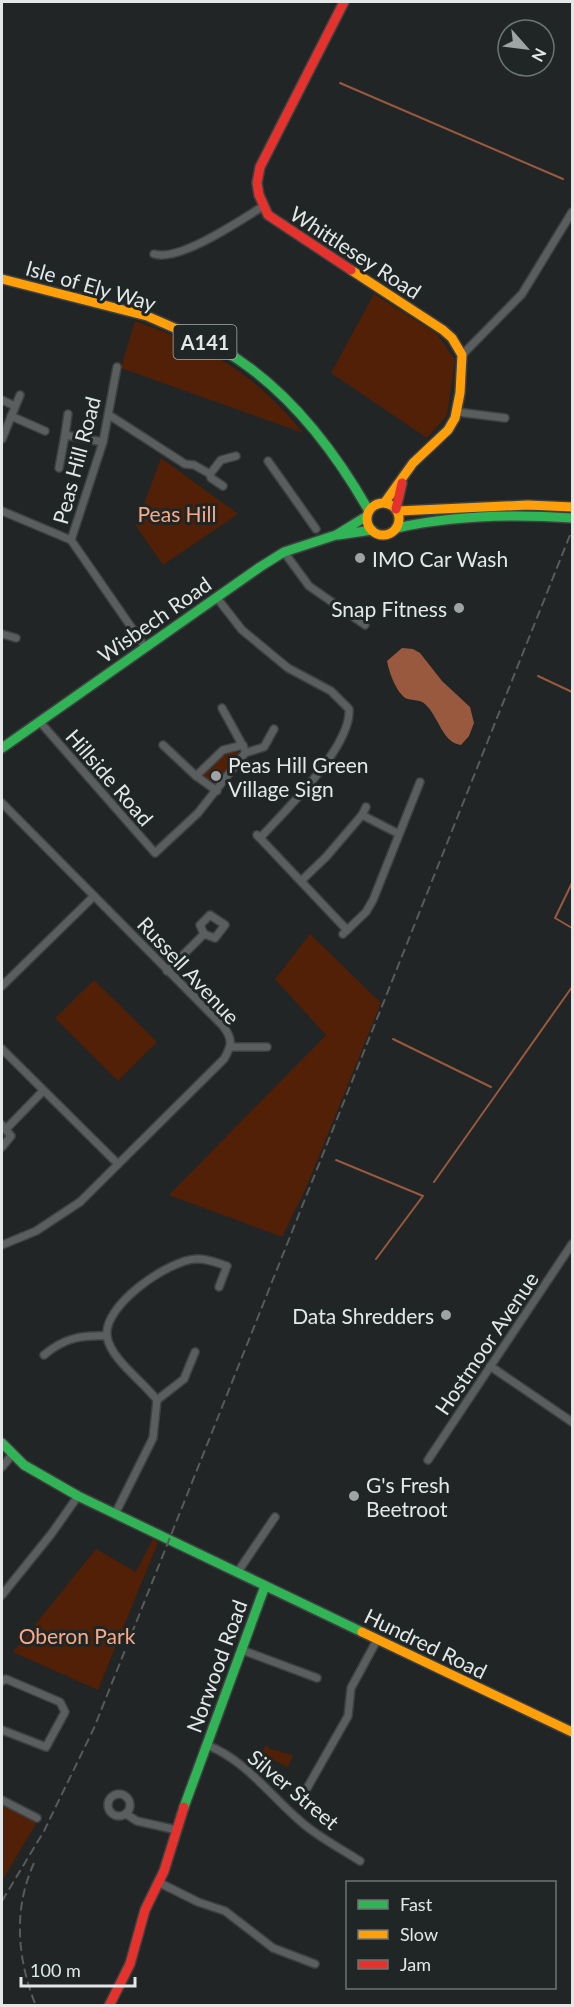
<svg xmlns="http://www.w3.org/2000/svg" width="574" height="2007" font-family="Lato,sans-serif">
<rect width="100%" height="100%" fill="#212525"/>
<g fill="#512006">
<polygon points="374,294 437,334 455,360 447,415 427,438 331,373"/>
<path d="M 135,321 C 206,346 255,373 303,433 L 121,368 Z"/>
<polygon points="161,458 238,514 163,565 136,526"/>
<polygon points="233,751 240,753 239,757 216,785 202,776 225,753"/>
<polygon points="310,934 381,1003 306,1188 282,1237 169,1195 326,1035 275,979"/>
<polygon points="94,980 157,1042 118,1081 55,1018"/>
<polygon points="153,1539 158,1542 98,1690 13,1652 96,1549 136,1572"/>
<polygon points="266,1745 270,1749 293,1755 288,1767 273,1760 270,1764 265,1761 266,1758 260,1754"/>
<polygon points="2,1805 37,1822 2,1881"/>
</g>
<path fill="#99593e" d="M 402,648 L 413,649 L 420,653 L 442,681 L 470,707 L 474,723 L 469,736 L 461,745 C 443,743 439,718 426,705 C 419,697 408,703 402,695 C 395,688 389,672 387,661 Z"/>
<g fill="none" stroke-linecap="round" stroke-linejoin="round">
<g stroke="#99593e" stroke-width="2">
<polyline points="340,83 563,179"/>
<polyline points="538,676 572,692"/>
<polyline points="572,883 555,918 572,928"/>
<polyline points="393,1039 491,1087"/>
<polyline points="336,1160 423,1196 376,1259"/>
<polyline points="434,1182 572,987"/>
</g>
<g stroke="#3e4141" stroke-width="10">
<g id="street">
<path d="M 154,254 C 179,262 239,221 262,207"/>
<polyline points="462,355 522,294 572,212"/>
<polyline points="117,367 103,442 71,540 145,647"/>
<polyline points="2,400 15,406"/>
<polyline points="457,412 505,418"/>
<polyline points="109,415 185,464 194,465 210,474"/>
<polyline points="11,416 45,431"/>
<polyline points="65,435 68,414"/>
<polyline points="2,439 20,395"/>
<polyline points="268,461 316,529"/>
<polyline points="59,468 65,435 103,442"/>
<polyline points="223,486 211,478 210,474 221,460 236,456"/>
<polyline points="2,511 71,540"/>
<polyline points="284,552 309,586 365,625"/>
<path d="M 217,598 L 242,630 L 288,668 L 331,691 L 349,709 C 352,746 285,811 260,838"/>
<polyline points="2,634 16,638"/>
<polyline points="222,708 244,748"/>
<polyline points="40,722 155,853 198,813 245,753 264,747 274,729"/>
<polyline points="163,745 196,776 217,791"/>
<polyline points="196,776 223,750 243,745"/>
<path d="M 2,803 L 223,1026 C 233,1039 232,1045 224,1059 L 80,1202 L 36,1231 L 2,1245"/>
<polyline points="362,815 399,834"/>
<polyline points="257,835 347,930"/>
<polyline points="301,881 326,857 362,815 366,807"/>
<polyline points="343,934 366,912 373,900 420,782"/>
<polyline points="167,971 204,934 215,938 225,925 210,915 200,925 204,934"/>
<polyline points="2,986 94,896"/>
<polyline points="231,1047 267,1047"/>
<polyline points="2,1049 118,1164"/>
<polyline points="2,1125 11,1136 2,1147"/>
<polyline points="7,1128 43,1091"/>
<path d="M 44,1355 C 64,1338 81,1335 107,1336"/>
<polyline points="490,1366 572,1422"/>
<polyline points="157,1400 184,1379 195,1352"/>
<polyline points="428,1460 572,1244"/>
<polyline points="2,1467 12,1455"/>
<path d="M 115,1514 L 153,1438 L 157,1400 C 143,1381 110,1359 107,1336 C 103,1305 169,1260 196,1259 C 207,1258 217,1263 227,1266 L 219,1287"/>
<polyline points="237,1573 275,1517"/>
<polyline points="2,1595 52,1533 78,1496"/>
<polyline points="242,1650 317,1678"/>
<polyline points="2,1681 6,1679 60,1702 65,1712 46,1747 2,1730"/>
<path d="M 207,1745 C 245,1760 269,1794 299,1820 C 316,1836 340,1848 360,1861"/>
<polyline points="306,1790 348,1716 351,1688 377,1640"/>
<circle cx="119" cy="1805" r="11"/>
<polyline points="2,1800 37,1818"/>
<polyline points="126,1814 137,1821 177,1830"/>
<polyline points="160,1883 198,1902 225,1911 273,1948 315,1964"/>
</g>
</g>
<g stroke="#3e4141" stroke-width="12">
<g id="fast">
<path d="M 218,347 C 284,384 332,446 369,511"/>
<path d="M 397,528 C 455,515 513,514 572,518"/>
<polyline points="338,535 372,530"/>
<polyline points="2,748 260,567 284,552 336,535 367,516"/>
<polyline points="2,1443 24,1465 78,1496 362,1632"/>
<polyline points="184,1807 265,1586"/>
</g>
</g>
<g stroke="#3e4141" stroke-width="12">
<g id="slow">
<polyline points="351,270 443,330 452,338 462,355 460,393 455,418 448,430 413,463 385,502"/>
<polyline points="2,279 147,316 218,347"/>
<circle cx="383" cy="519" r="16"/>
<polyline points="398,511 528,505 572,507"/>
<polyline points="362,1632 572,1732"/>
</g>
</g>
<g stroke="#3e4141" stroke-width="12">
<g id="jam">
<polyline points="344,2 260,167 257,183 259,195 268,215 351,270"/>
<polyline points="396,509 402,483"/>
<polyline points="109,2006 130,1964 145,1910 164,1871 184,1807"/>
</g>
</g>
<use href="#street" stroke="#5b5e5e" stroke-width="7"/>
<use href="#fast" stroke="#30b455" stroke-width="9"/>
<use href="#slow" stroke="#ff9f0a" stroke-width="9"/>
<use href="#jam" stroke="#e5322d" stroke-width="9"/>
<g stroke="#585b5b" stroke-width="2" stroke-dasharray="9 4.5" stroke-linecap="butt">
<path d="M 34,1863 C 13,1909 17,1959 36,2006"/>
<polyline points="2,1901 44,1831 94,1728 572,530"/>
</g>
</g>
<g fill="#9fa3a3" stroke="#202626" stroke-width="2">
<circle cx="360" cy="558" r="6"/>
<circle cx="459" cy="608" r="6"/>
<circle cx="216" cy="776" r="6"/>
<circle cx="446" cy="1315" r="6"/>
<circle cx="354" cy="1496" r="6"/>
</g>
<g text-anchor="middle" dominant-baseline="central" stroke-width="6" stroke-linejoin="round" paint-order="stroke">
<rect fill="#202626" stroke="#a8adad" stroke-width="1.5" x="173.5" y="325" width="63" height="34" rx="4.5"/>
<g font-size="20" font-weight="bold" fill="#e3e7e7">
<text x="205" y="342">A141</text>
</g>
<g font-size="21" fill="#e3e7e7" stroke="#202626">
<text transform="translate(356 252) rotate(33)">Whittlesey Road</text>
<text transform="translate(91 285) rotate(16)">Isle of Ely Way</text>
<text transform="translate(76 460) rotate(-75)">Peas Hill Road</text>
<text transform="translate(154 619) rotate(-35)">Wisbech Road</text>
<text transform="translate(110 777) rotate(49)">Hillside Road</text>
<text transform="translate(189 970) rotate(47)">Russell Avenue</text>
<text transform="translate(486 1343) rotate(-56)">Hostmoor Avenue</text>
<text transform="translate(426 1643) rotate(26)">Hundred Road</text>
<text transform="translate(216 1666) rotate(-70)">Norwood Road</text>
<text transform="translate(294 1789) rotate(40)">Silver Street</text>
</g>
<g font-size="21" fill="#faa987" stroke="#202626">
<text x="177" y="513">Peas Hill</text>
<text x="77" y="1635">Oberon Park</text>
</g>
<g font-size="21" fill="#e3e7e7" stroke="#202626" text-anchor="start">
<text x="372" y="558">IMO Car Wash</text>
<text x="447" y="608" text-anchor="end">Snap Fitness</text>
<text x="228" y="764">Peas Hill Green<tspan x="228" dy="24">Village Sign</tspan></text>
<text x="434" y="1315" text-anchor="end">Data Shredders</text>
<text x="366" y="1484">G's Fresh<tspan x="366" dy="24">Beetroot</tspan></text>
</g>
</g>
<rect width="574" height="2007" fill="none" stroke="#e3e7e7" stroke-width="6"/>
<rect x="346" y="1881" width="210" height="108" fill="#202626" stroke="#6e7373" stroke-width="1.5"/>
<rect x="358" y="1900" width="30" height="9" fill="#30b455" stroke="#6e7373" stroke-width="1.5"/>
<text x="400" y="1911" font-size="18" fill="#e3e7e7">Fast</text>
<rect x="358" y="1930" width="30" height="9" fill="#ff9f0a" stroke="#6e7373" stroke-width="1.5"/>
<text x="400" y="1941" font-size="18" fill="#e3e7e7">Slow</text>
<rect x="358" y="1960" width="30" height="9" fill="#e5322d" stroke="#6e7373" stroke-width="1.5"/>
<text x="400" y="1971" font-size="18" fill="#e3e7e7">Jam</text>
<g transform="translate(526 48) rotate(118)"><circle r="28" fill="#202626" stroke="#6e7373" stroke-width="1.5"/>
<path d="M0-4.5L10 22L0 15L-10 22Z" fill="#9fa3a3"/>
<text y="-9" font-size="16" font-weight="bold" text-anchor="middle" fill="#e3e7e7">N</text>
</g>
<path d="M21 1977v9h114v-9" fill="none" stroke="#e3e7e7" stroke-width="3"/>
<text x="30" y="1977" font-size="18" fill="#e3e7e7" stroke="#202626" stroke-width="4.5" paint-order="stroke">100 m</text>
</svg>
